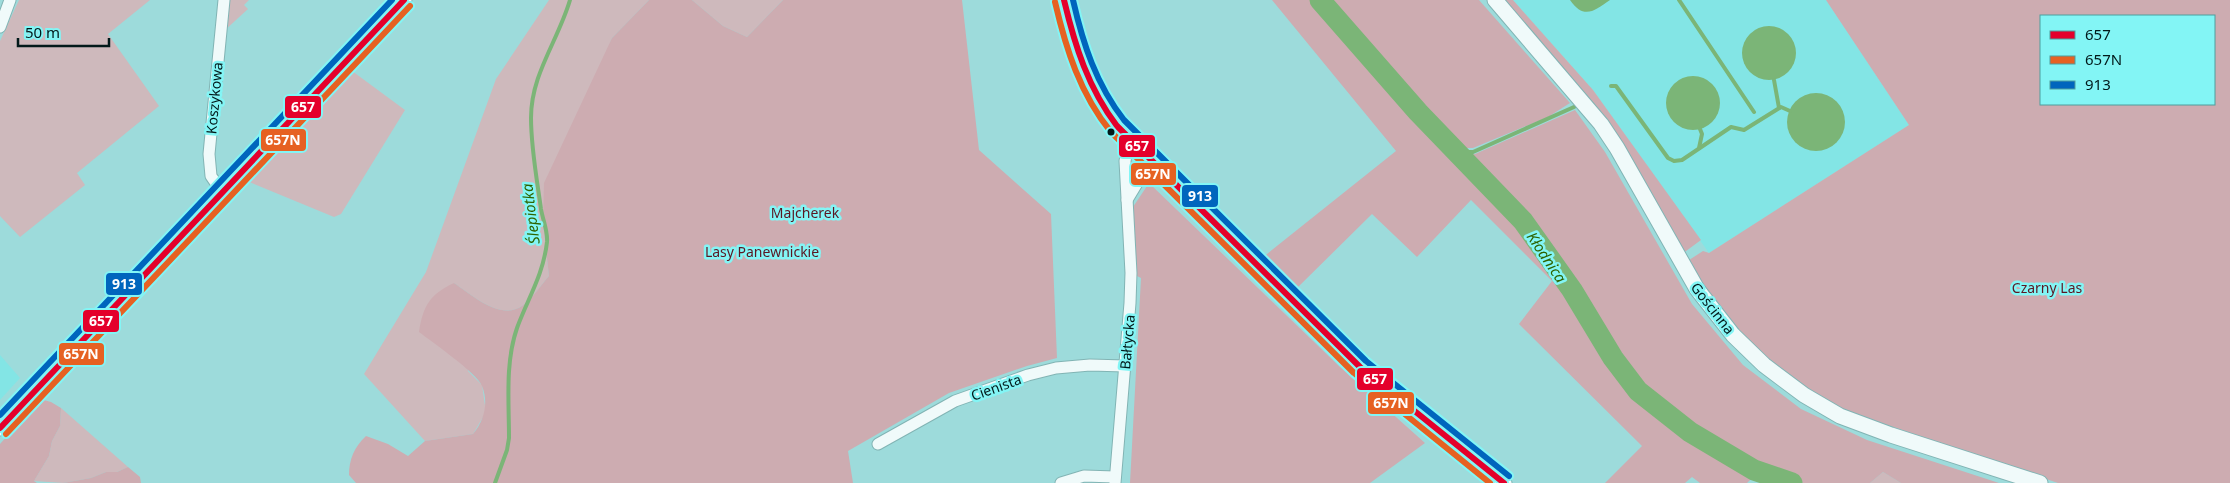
<svg xmlns="http://www.w3.org/2000/svg" width="2230" height="483" font-family="'Noto Sans',sans-serif">
<rect width="100%" height="100%" fill="#9ddbdb"/>
<g fill="#83e5e5">
<polygon points="1513,0 1826,0 1909,125 1709,253 1593,90"/>
<polygon points="0,355 20,378 0,400"/>
</g>
<g fill="#ceb9bc">
<polygon points="19,0 150,0 108,34 159,106 77,173 85,185 20,237 0,216 0,41"/>
<polygon points="223,0 249,0 244,5 248,9 224,31"/>
<path d="M 549,0 L 649,0 L 612,38 L 543,223 L 549,276 C 541,285 532,299 522,306 C 500,321 472,295 454,283 L 468,371 L 482,385 L 486,412 L 473,434 L 425,441 L 364,374 L 426,272 L 496,79 Z"/>
<polygon points="692,0 783,0 747,37 723,26"/>
<polygon points="348,68 405,110 341,214 334,217 247,181 246,176"/>
<polygon points="312,82 312,88 270,133 267,130"/>
<polygon points="88,319 91,322 13,405 10,405 14,397"/>
<polygon points="61,408 128,467 117,472 106,472 91,478 63,483 34,481 49,456 52,441 60,426"/>
<polygon points="1883,472 1901,483 1870,483"/>
</g>
<g fill="#cdacb1" fill-rule="evenodd">
<path d="M 649,0 L 692,0 L 723,26 L 747,37 L 783,0 L 962,0 L 979,150 L 1051,214 L 1057,358 L 1027,366 L 949,393 L 848,451 L 853,483 L 356,483 L 349,475 C 349,460 354,447 366,436 L 388,444 L 408,456 L 425,441 L 473,434 C 484,421 489,403 482,386 C 477,373 432,342 419,332 C 423,306 430,294 454,283 C 472,295 500,321 522,306 C 532,299 541,285 549,276 L 543,223 L 544,183 L 612,38 Z"/>
<polygon points="1272,0 1313,0 1415,116 1518,224 1562,284 1605,357 1632,395 1695,444 1761,477 1778,483 1761,483 1752,478 1747,483 1700,483 1692,477 1685,483 1605,483 1642,446 1519,324 1552,281 1471,200 1417,257 1372,214 1293,292 1262,258 1396,151"/>
<polygon points="1326,0 1479,0 1570,103 1548,117 1473,148 1456,148"/>
<polygon points="1503,0 1513,0 1593,90 1701,240 1682,254 1622,146"/>
<path d="M 1826,0 L 2230,0 L 2230,483 L 2058,483 L 1846,411 L 1822,400 L 1770,362 L 1730,323 L 1686,262 L 1703,251 L 1709,253 L 1909,125 ZM 2041,16 L 2214,16 L 2214,104 L 2041,104 Z"/>
<polygon points="1575,110 1605,152 1692,304 1743,365 1801,409 1867,440 1999,483 1901,483 1883,472 1870,483 1803,483 1755,467 1692,428 1643,389 1619,358 1582,298 1527,220 1465,155 1475,154"/>
<polygon points="1149,183 1340,367 1425,443 1370,483 1130,483 1141,278 1135,275 1133,207"/>
<polygon points="40,399 51,402 61,408 60,426 52,441 49,456 34,481 37,483 0,483 0,444"/>
<polygon points="128,467 140,477 141,483 63,483 91,478 106,472 117,472"/>
</g>
<g fill="#7bb577">
<path d="M 1570,0 L 1610,0 C 1594,11 1584,20 1570,0 Z"/>
<circle cx="1769" cy="53" r="27"/>
<circle cx="1693" cy="103" r="27"/>
<circle cx="1816" cy="122" r="29"/>
</g>
<g fill="none" stroke-linecap="round" stroke-linejoin="round">
<g stroke="#7bb577" stroke-width="4">
<polyline points="1679,0 1754,112"/>
<polyline points="1774,80 1779,108"/>
<polyline points="1611,86 1616,86 1668,158 1674,161 1682,160 1731,127 1744,130 1781,107 1790,111"/>
<polyline points="1699,148 1702,134 1700,129"/>
<polyline points="1457,152 1473,152 1574,107"/>
<path d="M 495,483 L 507,450 L 509,438 C 509,401 505,363 517,328 C 528,298 543,276 547,242 C 548,231 543,221 541,209 C 537,180 531,148 531,118 C 531,74 558,41 570,0"/>
</g>
<polyline stroke="#7bb577" stroke-width="21" points="1320,0 1418,112 1523,221 1572,290 1613,358 1638,391 1690,432 1754,470 1792,483"/>
<g stroke="#82b4b4" stroke-width="13">
<g id="minor">
<polyline points="0,27 10,0"/>
<polyline points="222,192 211,176 209,154 224,0"/>
<polyline points="1127,200 1139,180 1153,163"/>
<polyline points="878,444 955,401 1028,375 1056,368 1090,365 1125,366"/>
<polyline points="1061,483 1084,476 1115,477"/>
<polyline points="1115,483 1130,303 1131,273 1125,161 1127,151 1133,143"/>
</g>
</g>
<g stroke="#82b4b4" stroke-width="17">
<g id="tertiary">
<path d="M 1064,0 C 1074,45 1087,91 1117,126 L 1360,367 L 1400,401 L 1504,483"/>
<polyline points="1495,0 1601,124 1617,148 1697,289 1733,335 1764,365 1804,395 1840,416 1891,435 2040,483"/>
<polyline points="0,428 404,0"/>
</g>
</g>
<use href="#minor" stroke="#f0fafa" stroke-width="11"/>
<use href="#tertiary" stroke="#f0fafa" stroke-width="15"/>
<g stroke="#83f5f5" stroke-width="10">
<g id="bus-1">
<path d="M 1064,0 C 1075,46 1088,88 1117,126 L 1360,367 L 1504,483"/>
<polyline points="0,428 404,0"/>
</g>
</g>
<g stroke="#83f5f5" stroke-width="10">
<g id="bus-2">
<path d="M 1055,2 C 1066,49 1080,94 1111,132 L 1354,373 L 1490,483"/>
<polyline points="6,434 410,6"/>
</g>
</g>
<g stroke="#83f5f5" stroke-width="10">
<g id="bus-3">
<path d="M 1073,0 C 1083,44 1096,84 1124,120 L 1366,361 L 1509,476"/>
<polyline points="0,415 392,0"/>
</g>
</g>
<use href="#bus-1" stroke="#e4002b" stroke-width="6"/>
<use href="#bus-2" stroke="#e66122" stroke-width="6"/>
<use href="#bus-3" stroke="#0065bd" stroke-width="6"/>
</g>
<circle fill="#02191a" stroke="#83f5f5" stroke-width="2" cx="1111" cy="132" r="4.5"/>
<g text-anchor="middle" dominant-baseline="central" stroke-width="5" stroke-linejoin="round" paint-order="stroke">
<g font-size="14" fill="#02191a" stroke="#83f5f5">
<text transform="translate(214 98) rotate(-85)">Koszykowa</text>
<text transform="translate(1713 308) rotate(52)">Gościnna</text>
<text transform="translate(1127 342) rotate(-85)">Bałtycka</text>
<text transform="translate(996 387) rotate(-20)">Cienista</text>
</g>
<g font-size="14" fill="#5b1722" stroke="#83f5f5">
<text x="805" y="212">Majcherek</text>
<text x="762" y="251">Lasy Panewnickie</text>
<text x="2047" y="287">Czarny Las</text>
</g>
<g font-size="15" font-style="italic" fill="#2e6300" stroke="#83f5f5">
<text transform="translate(530 214) rotate(-97)">Ślepiotka</text>
<text transform="translate(1547 257) rotate(56)">Kłodnica</text>
</g>
</g>
<g stroke="#83f5f5" stroke-width="2">
<rect x="284" y="95" width="38" height="24" rx="5" fill="#e4002b"/>
<rect x="260" y="128" width="47" height="24" rx="5" fill="#e66122"/>
<rect x="1118" y="134" width="38" height="24" rx="5" fill="#e4002b"/>
<rect x="1130" y="162" width="47" height="24" rx="5" fill="#e66122"/>
<rect x="1181" y="184" width="38" height="24" rx="5" fill="#0065bd"/>
<rect x="105" y="272" width="38" height="24" rx="5" fill="#0065bd"/>
<rect x="82" y="309" width="38" height="24" rx="5" fill="#e4002b"/>
<rect x="58" y="342" width="47" height="24" rx="5" fill="#e66122"/>
<rect x="1356" y="367" width="38" height="24" rx="5" fill="#e4002b"/>
<rect x="1367" y="391" width="48" height="24" rx="5" fill="#e66122"/>
</g>
<g font-size="14" text-anchor="middle" font-weight="bold" fill="#fff">
<text x="303" y="112">657</text>
<text x="283" y="145">657N</text>
<text x="1137" y="151">657</text>
<text x="1153" y="179">657N</text>
<text x="1200" y="201">913</text>
<text x="124" y="289">913</text>
<text x="101" y="326">657</text>
<text x="81" y="359">657N</text>
<text x="1375" y="384">657</text>
<text x="1391" y="408">657N</text>
</g>
<rect x="2040" y="15" width="175" height="90" fill="#83f5f5" stroke="#4f9d9d"/>
<rect x="2050" y="31" width="25" height="8" fill="#e4002b" stroke="#4f9d9d"/>
<text x="2085" y="40" font-size="15" fill="#02191a">657</text>
<rect x="2050" y="56" width="25" height="8" fill="#e66122" stroke="#4f9d9d"/>
<text x="2085" y="65" font-size="15" fill="#02191a">657N</text>
<rect x="2050" y="81" width="25" height="8" fill="#0065bd" stroke="#4f9d9d"/>
<text x="2085" y="90" font-size="15" fill="#02191a">913</text>
<path d="M18 38v8h91v-8" fill="none" stroke="#02191a" stroke-width="2.5"/>
<text x="25" y="38" font-size="15" fill="#02191a" stroke="#83f5f5" stroke-width="4" paint-order="stroke">50 m</text>
</svg>
